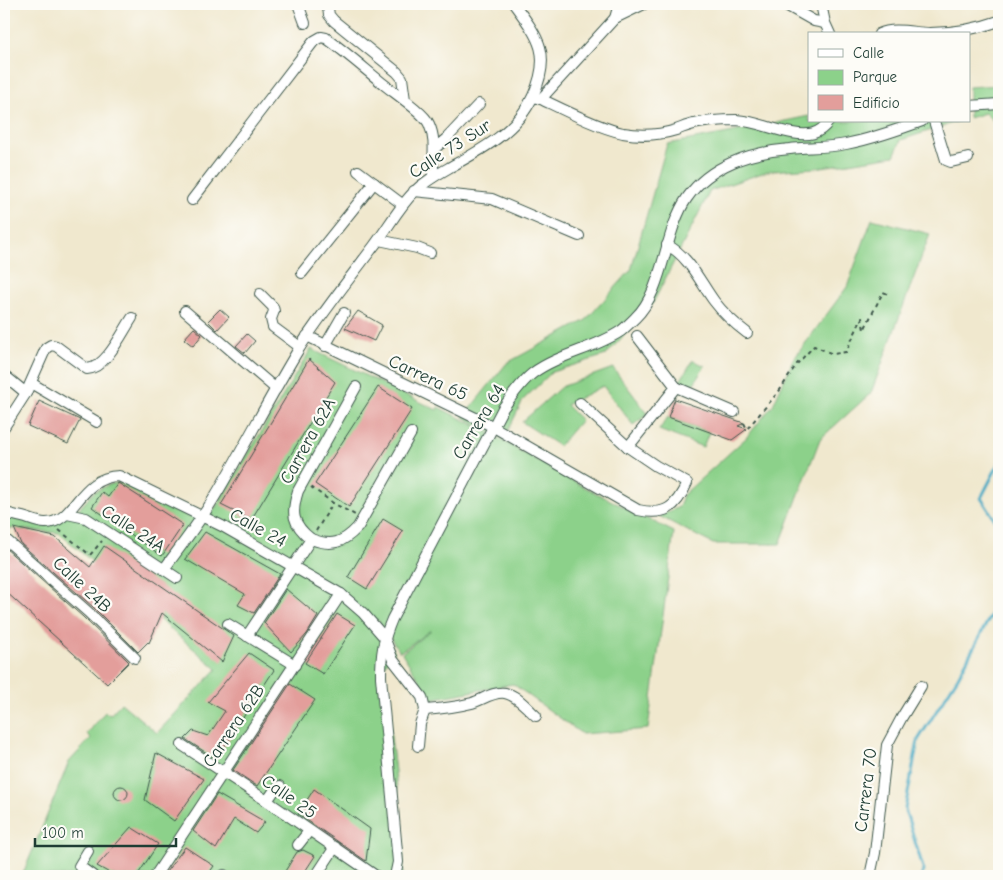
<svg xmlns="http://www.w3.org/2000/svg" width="1003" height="880" font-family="'Comic Neue',sans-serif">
<rect width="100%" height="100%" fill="#fdfcf7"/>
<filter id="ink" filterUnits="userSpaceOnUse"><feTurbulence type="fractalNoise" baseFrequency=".02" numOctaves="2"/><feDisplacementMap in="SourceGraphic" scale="10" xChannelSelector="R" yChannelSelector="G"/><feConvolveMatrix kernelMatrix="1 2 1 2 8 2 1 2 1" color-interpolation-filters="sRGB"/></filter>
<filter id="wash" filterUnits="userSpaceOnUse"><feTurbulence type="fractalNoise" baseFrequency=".0096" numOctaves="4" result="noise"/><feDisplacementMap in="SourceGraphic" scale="20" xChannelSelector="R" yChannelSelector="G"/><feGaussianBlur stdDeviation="1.12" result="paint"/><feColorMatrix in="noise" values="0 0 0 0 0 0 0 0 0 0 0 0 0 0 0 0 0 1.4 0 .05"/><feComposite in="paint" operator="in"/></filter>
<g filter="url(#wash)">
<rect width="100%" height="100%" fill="#f0e8ce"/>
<g fill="#8cd18a" stroke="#56875f">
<polygon points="999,85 999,127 985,113 969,118 969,87"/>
<polygon points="809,116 809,121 959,121 901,140 894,156 815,168 768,171 710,191 653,303 606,355 552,372 523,400 504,439 463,417 507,363 586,320 631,270 667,144 723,134"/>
<polygon points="872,219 930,234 871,393 820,439 780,544 713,544 659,516 679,507 683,495 746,438 773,405 793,360 847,287"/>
<polygon points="311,349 437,410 438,407 478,427 584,487 674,532 648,729 582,734 513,684 431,699 402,653 431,630 400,652 377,619 374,625 395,652 383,667 403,841 403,876 22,876 69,762 91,738 87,734 105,712 110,715 121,703 157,733 217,669 59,533 5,528 4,514 47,526 79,509 94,492 108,485 126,480 189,517 214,510"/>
<polygon points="693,360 705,366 693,385 680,381"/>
<polygon points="613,368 648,414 633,425 603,386 566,405 581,420 559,446 522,422 561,387"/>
<polygon points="668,417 709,432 703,447 659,430"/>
</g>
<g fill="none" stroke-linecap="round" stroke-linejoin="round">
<g stroke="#43a9c3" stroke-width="3">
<polyline points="999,463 981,498 999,526"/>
<polyline points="921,876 924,871 905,809 918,740 958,677 992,613 999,552"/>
</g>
</g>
<g id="blocks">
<g fill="#e39e9b">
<polygon points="220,309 229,317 217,330 208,321"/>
<polygon points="358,311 382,325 374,341 345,328"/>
<polygon points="194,328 202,335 193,346 184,339"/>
<polygon points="247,334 255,341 245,353 236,346"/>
<polygon points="309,359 335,382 251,520 221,505"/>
<polygon points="378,387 412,409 349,507 315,484"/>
<polygon points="675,399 744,423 738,426 747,429 732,440 668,417"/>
<polygon points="39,401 80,420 68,444 28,426"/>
<polygon points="118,483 183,525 162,556 92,507 102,492 108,497"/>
<polygon points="383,519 403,531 367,589 348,577"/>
<polygon points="14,528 55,537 90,567 104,546 234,636 222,662 162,613 149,643 148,642 138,652 93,607 21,544"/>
<polygon points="205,532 280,574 254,613 238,605 245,594 185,559"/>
<polygon points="4,547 83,617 129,662 107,684 4,590"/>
<polygon points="286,589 318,616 307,634 291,652 264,623"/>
<polygon points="337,614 355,625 323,674 305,663"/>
<polygon points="249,653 274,670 216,759 185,739 193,731 208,736 225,711 208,702"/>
<polygon points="290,684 315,700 257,786 233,770"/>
<polygon points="156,753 204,779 174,821 145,800"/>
<circle cx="121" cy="793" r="7"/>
<polygon points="314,789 370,829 366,861 298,814"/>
<polygon points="217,794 265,822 256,833 234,819 216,849 193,831"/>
<polygon points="131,827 158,844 137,876 115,876 97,866"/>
<polygon points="185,847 214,866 207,876 163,876"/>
<polygon points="303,850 315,856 302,876 282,876 297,852"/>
</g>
</g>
</g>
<g filter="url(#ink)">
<use href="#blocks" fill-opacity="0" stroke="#3e574b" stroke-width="1"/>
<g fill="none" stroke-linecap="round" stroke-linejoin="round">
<g stroke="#3e574b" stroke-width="12">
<g id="minor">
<polyline points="298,4 305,23"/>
<polyline points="331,4 328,8 329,15 334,21 397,72 402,78 405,100"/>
<polyline points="784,4 814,21 825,23"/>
<polyline points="821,4 825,23 830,34"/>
<polyline points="615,18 619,4"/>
<path d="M 879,34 C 895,27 914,33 930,33 C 954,33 977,29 999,21"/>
<path d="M 533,97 L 541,99 C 564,110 599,128 623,133 C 640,136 660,135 676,130 C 682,128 688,125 694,124 C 707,121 723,120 736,120 C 756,121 773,130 792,133 C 808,136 819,135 829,121"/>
<polyline points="541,99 615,18 644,4"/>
<polyline points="969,106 999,104"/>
<polyline points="934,121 946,160 951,162 968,158"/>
<polyline points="435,148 446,139 479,104"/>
<polyline points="358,171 402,204"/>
<polyline points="414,191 492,199 579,236"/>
<path d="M 192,200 L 314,41 L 321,37 L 326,38 C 347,53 366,70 386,86 C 396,94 424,113 429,124 C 437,141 432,159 433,177"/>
<polyline points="379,240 417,248 430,253"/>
<path d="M 667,245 C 689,256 700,282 714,301 C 723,313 735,324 747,333"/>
<polyline points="302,273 374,183"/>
<polyline points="260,294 273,307 274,311 271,319 273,327 300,347"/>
<polyline points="185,311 276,389"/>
<path d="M 307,336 L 492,426 L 638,510 C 665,516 676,508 687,483 L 656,466 L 628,447 L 580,403"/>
<polyline points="637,336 676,387 734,412"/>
<polyline points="325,346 344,313"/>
<polyline points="4,375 26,393"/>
<polyline points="31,383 97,422"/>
<path d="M 4,427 L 26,393 L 46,348 L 51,345 L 56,346 L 87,369 C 106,368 122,333 132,318"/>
<polyline points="628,447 676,387"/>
<path d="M 4,512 C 11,515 19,516 26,518 C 32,520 39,523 45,523 C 75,524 78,477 119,476 L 222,526 L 341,594 L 363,613 L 384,637 L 393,660 L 422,697 L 425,710 L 420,724 L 418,746"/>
<polyline points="67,514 86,518 177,578"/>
<polyline points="4,538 88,612 135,658"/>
<path d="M 311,539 C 332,547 343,543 358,527 L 411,433"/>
<path d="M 164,569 C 181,546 199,523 214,498 C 244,448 270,396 300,347 C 323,312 349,279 374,246 C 388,228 398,208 414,192 C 425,181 438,174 452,166 C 483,149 518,130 533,96 C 552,54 539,38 514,4"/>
<polyline points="228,624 295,665"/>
<path d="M 247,636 L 311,539 C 292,524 291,513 298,491 L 356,387"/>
<path d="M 425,710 C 441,709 456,707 472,703 C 482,700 494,691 505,693 C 517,695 528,709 536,716"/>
<polyline points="182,745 267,801 376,876"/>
<polyline points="267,801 274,791 280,786"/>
<polyline points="298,845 309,831"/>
<polyline points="88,851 79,866 93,876"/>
<polyline points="155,876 341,594"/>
<polyline points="223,876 224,875"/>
<polyline points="316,876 335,847"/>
<path d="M 395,876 L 398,862 L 381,677 C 381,654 383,640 392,619 L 503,408 C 512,396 521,382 533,373 C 559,354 594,349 621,331 C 626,327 631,322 635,318 C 664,291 664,231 687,198 C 710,165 751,152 790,149 C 808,147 827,148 846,144 C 872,139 897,130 922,121"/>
<polyline points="870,876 875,853 887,745 902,717 921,686"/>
</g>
</g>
<g stroke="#3e574b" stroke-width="2" stroke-dasharray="4 4" stroke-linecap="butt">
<polyline points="744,423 747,429 780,390 796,365 814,346 833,354 846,352 862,318 864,330 883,292 888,294"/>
<polyline points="311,487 333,503 355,515"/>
<polyline points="59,530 90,555 102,541"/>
<polyline points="316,531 333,503"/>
</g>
<use href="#minor" stroke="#fff" stroke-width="10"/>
</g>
</g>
<g text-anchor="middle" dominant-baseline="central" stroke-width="4.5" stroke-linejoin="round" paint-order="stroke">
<g font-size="18" fill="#1f3d34" stroke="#fdfcf7">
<text transform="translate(450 149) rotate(-33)">Calle 73 Sur</text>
<text transform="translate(428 378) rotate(25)">Carrera 65</text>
<text transform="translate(479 422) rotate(-59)">Carrera 64</text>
<text transform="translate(308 441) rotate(-61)">Carrera 62A</text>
<text transform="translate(258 528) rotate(29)">Calle 24</text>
<text transform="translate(133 529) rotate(33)">Calle 24A</text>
<text transform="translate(82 585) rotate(43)">Calle 24B</text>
<text transform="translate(234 726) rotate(-56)">Carrera 62B</text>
<text transform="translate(866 790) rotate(-83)">Carrera 70</text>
<text transform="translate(289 797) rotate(35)">Calle 25</text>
</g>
</g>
<rect width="1003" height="880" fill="none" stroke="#fdfcf7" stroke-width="20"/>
<rect x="808" y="32" width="162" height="90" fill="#fdfcf7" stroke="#a4b0a9"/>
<rect x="818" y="49" width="25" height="8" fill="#ffffff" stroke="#a4b0a9"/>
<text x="853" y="58" font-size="15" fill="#1f3d34">Calle</text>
<rect x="818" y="70" width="25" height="15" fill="#8cd18a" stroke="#a4b0a9"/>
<text x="853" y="82" font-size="15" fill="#1f3d34">Parque</text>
<rect x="818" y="95" width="25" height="15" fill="#e39e9b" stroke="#a4b0a9"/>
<text x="853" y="108" font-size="15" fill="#1f3d34">Edificio</text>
<path d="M35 838v8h141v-8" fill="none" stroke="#1f3d34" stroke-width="2.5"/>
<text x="42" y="838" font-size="15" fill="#1f3d34" stroke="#fdfcf7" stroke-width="4" paint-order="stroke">100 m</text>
</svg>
